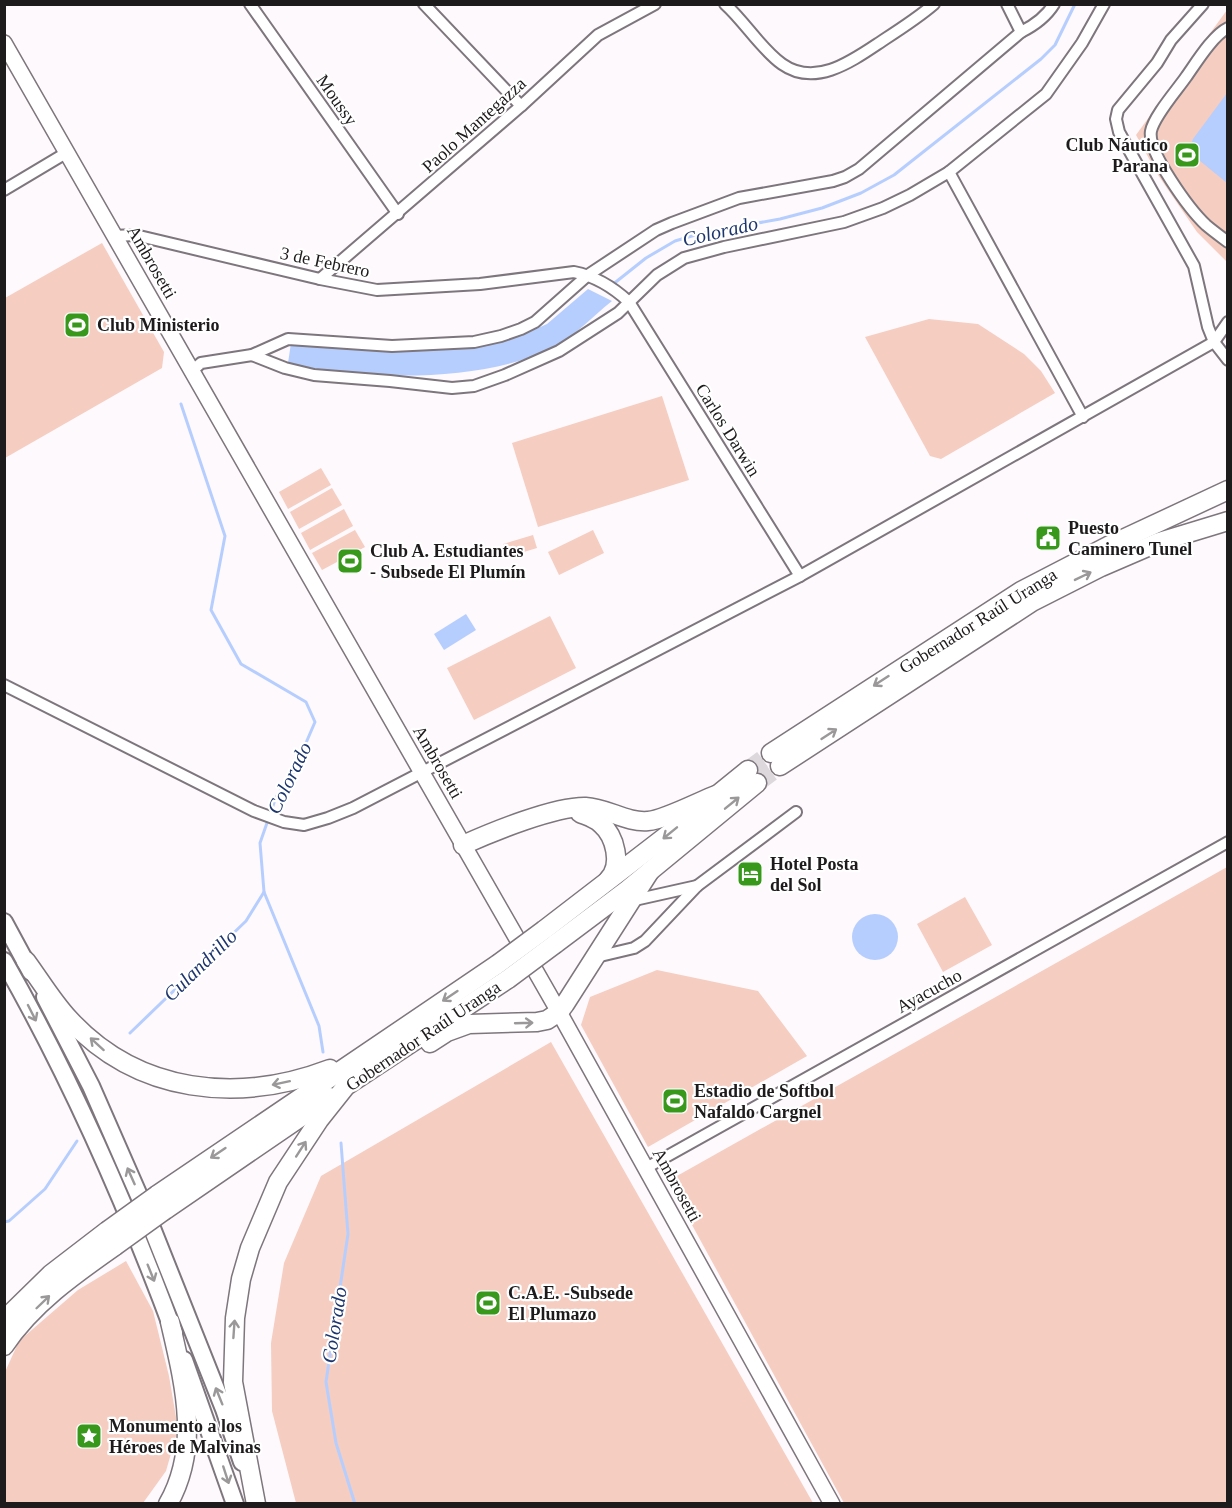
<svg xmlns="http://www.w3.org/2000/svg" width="1232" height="1508" font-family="Georgia,serif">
<rect width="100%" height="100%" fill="#fef9fd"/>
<g fill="#f5cdc1">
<polygon points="1227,10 1227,262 1197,232 1158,175 1136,135"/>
<polygon points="102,243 164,352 162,368 5,458 5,298"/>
<polygon points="929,319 978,324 1024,354 1041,371 1055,393 941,459 930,456 865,337"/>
<polygon points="662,396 689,480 538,527 512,443"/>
<polygon points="321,468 331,485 288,509 279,492"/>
<polygon points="332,488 342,505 299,529 290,512"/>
<polygon points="344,509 353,526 310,550 301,533"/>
<polygon points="355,530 365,547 322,570 312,553"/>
<polygon points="593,530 604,553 559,575 548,552"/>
<polygon points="533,535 537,548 507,557 503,544"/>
<polygon points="550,616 576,668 474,720 447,668"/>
<polygon points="1227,867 1227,1503 844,1503 668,1181"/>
<polygon points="965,897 992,945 943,972 917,924"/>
<polygon points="657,970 758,991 807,1056 648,1147 581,1025 590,997"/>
<polygon points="551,1042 813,1503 296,1503 272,1411 271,1343 284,1263 321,1176"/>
<polygon points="126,1261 153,1311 169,1376 178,1429 166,1471 143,1503 5,1504 5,1372 19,1341 78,1290"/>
</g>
<g fill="#b6cefe">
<polygon points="1227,93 1227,183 1194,156 1189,148 1193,139"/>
<path d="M 588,289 L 612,301 C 593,316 575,336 554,347 C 485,383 362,381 288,363 L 291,343 L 392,351 L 474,348 L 529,332 L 547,324 Z"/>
<polygon points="466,614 476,630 444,650 434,634"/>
<circle cx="875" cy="937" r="23"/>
</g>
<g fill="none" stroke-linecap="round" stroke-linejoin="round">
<g stroke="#b6cefe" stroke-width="3">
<polyline points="612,285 646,258 675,241 702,233 780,219 822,208 861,193 894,175 1041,59 1055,45 1075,4"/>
<polyline points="181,404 225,536 211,610 241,664 306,702 315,722 293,773 276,797 260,843 264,892 319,1026 323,1052"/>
<polyline points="130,1033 246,921 264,892"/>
<polyline points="341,1143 348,1234 326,1382 336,1443 355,1504"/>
<polyline points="4,1222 9,1221 45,1189 77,1141"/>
</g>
<g stroke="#dcd8db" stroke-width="18" stroke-dasharray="18 9" stroke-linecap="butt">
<polyline points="748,770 771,753"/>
<polyline points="757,783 780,766"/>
</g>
<g stroke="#7d767c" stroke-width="14">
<g id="street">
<polyline points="250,4 398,214"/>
<polyline points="424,4 521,106"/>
<path d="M 725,4 C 745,22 761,49 782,64 C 817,89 856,58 885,39 C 902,28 919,17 934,4"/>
<polyline points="1007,4 1021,32"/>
<polyline points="1203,4 1171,40 1157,63 1118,110 1116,119 1119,132 1194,266 1208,327 1214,342 1228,360"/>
<path d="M 1228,28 C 1213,35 1196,63 1186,77 C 1177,90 1154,116 1151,131 C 1147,152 1190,210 1206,225 C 1213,231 1220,236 1228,242"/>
<polyline points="949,172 1083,417"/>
<polyline points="4,190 66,153"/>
<path d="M 114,236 L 135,235 L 320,279 L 377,290 L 480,284 L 574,272 C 594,276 614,288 629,302 L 800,576"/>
<polyline points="320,279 521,106 598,35 655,4"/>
<polyline points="252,355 285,368 314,375 390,381 452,388 474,386 505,375 559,351 618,313 657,275 684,258 724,247 844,222 883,208 910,195 949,172 1046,94 1082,43 1104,4"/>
<path d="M 192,371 L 201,363 L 252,355 L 288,339 L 392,346 L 474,342 L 501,336 L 521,329 L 535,322 L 588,275 L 656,230 L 672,223 L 739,198 L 833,181 L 845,177 L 859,169 L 1021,32 C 1035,25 1046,17 1054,4"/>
<polyline points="4,685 254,811 284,822 304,825 328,818 353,808 800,576 1214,342 1228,322"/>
<polyline points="630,901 697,886"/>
<polyline points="596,957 634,948 645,941 697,886 796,812"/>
<polyline points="646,1168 1228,842"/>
</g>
</g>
<g stroke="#7d767c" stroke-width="18">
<polyline id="secondary" points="4,43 559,1012 832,1504"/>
</g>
<g stroke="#7d767c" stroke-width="20">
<g id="primary">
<polyline points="4,922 31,972"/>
<path d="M 4,961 C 71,1079 127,1206 174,1333"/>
<polyline points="45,997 91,1086 140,1198 224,1409 242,1462"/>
<polyline points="184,1360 235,1504"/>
</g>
</g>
<g stroke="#7d767c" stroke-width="21">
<g id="highway">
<polyline points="771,753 1021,591 1108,546 1228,490"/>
<polyline points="780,766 1032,602 1101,567 1159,542 1228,521"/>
<path d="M 580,813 C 587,816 595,818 601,824 C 615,836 623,865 608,880"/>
<path d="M 463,845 C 492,832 555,806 586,807 C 607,808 627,823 648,821 C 664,820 700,801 716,795"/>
<polyline points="544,930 674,830 748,770"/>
<polyline points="555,944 627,890 757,783"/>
<path d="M 26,961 C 40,980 53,1002 69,1019 C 138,1094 238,1104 330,1069"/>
<polyline points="430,1043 447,1032 469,1024 537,1022 547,1020 559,1012 565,1004 650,871"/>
<polyline points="157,1195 498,964"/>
<polyline points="165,1210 330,1097"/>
<polyline points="4,1320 51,1274 107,1231"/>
<path d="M 4,1346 C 32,1304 75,1274 115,1246"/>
<path d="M 168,1504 C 201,1446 184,1383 170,1322"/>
<polyline points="256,1504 233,1382 235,1318 241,1279 250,1248 278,1182 319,1120 346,1086 508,979"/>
</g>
</g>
<use href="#street" stroke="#fff" stroke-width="10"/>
<use href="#secondary" stroke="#fff" stroke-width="15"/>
<use href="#primary" stroke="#fff" stroke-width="16"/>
<use href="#highway" stroke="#fff" stroke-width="18"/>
<g stroke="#7d767c" stroke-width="21" stroke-linecap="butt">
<g id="highway-bridge">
<polyline points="498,964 544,930"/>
<polyline points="508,979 555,944"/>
<polyline points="107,1231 157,1195"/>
<polyline points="115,1246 165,1210"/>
</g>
</g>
<use href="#highway-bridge" stroke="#fff" stroke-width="18"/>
</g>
<defs><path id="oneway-shaft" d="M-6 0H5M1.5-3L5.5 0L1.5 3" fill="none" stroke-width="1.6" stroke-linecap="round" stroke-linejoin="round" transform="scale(1.5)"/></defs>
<g stroke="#9a9899">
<use href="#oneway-shaft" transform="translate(1083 576) rotate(-26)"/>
<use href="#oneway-shaft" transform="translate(881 681) rotate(147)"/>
<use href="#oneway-shaft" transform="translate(829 734) rotate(-33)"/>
<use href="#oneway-shaft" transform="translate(732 803) rotate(-39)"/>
<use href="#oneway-shaft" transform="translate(670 833) rotate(141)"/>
<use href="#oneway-shaft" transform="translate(450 996) rotate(146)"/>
<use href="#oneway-shaft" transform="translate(32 1013) rotate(63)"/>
<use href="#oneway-shaft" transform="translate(524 1023) rotate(-2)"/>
<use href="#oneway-shaft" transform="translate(97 1044) rotate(-138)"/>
<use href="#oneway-shaft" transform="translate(281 1083) rotate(168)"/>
<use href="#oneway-shaft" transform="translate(301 1149) rotate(-57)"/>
<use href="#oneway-shaft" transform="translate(218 1153) rotate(146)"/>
<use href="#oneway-shaft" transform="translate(131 1176) rotate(-114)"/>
<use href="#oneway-shaft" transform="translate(151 1273) rotate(68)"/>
<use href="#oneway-shaft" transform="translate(43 1302) rotate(-44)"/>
<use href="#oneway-shaft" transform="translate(234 1329) rotate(-86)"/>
<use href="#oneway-shaft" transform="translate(219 1396) rotate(-112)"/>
<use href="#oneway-shaft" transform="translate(226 1475) rotate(72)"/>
</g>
<defs>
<g id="stadium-square" transform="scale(1.35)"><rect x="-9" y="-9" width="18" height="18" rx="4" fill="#37981b" stroke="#fff"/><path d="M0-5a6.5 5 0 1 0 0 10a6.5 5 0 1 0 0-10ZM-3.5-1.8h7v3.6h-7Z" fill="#fff"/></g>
<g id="civic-square" transform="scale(1.35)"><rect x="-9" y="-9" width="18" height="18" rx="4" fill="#37981b" stroke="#fff"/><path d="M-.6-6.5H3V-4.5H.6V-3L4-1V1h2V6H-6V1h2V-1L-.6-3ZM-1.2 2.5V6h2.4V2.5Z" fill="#fff"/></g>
<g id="hotel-square" transform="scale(1.35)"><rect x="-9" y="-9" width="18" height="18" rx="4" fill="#37981b" stroke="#fff"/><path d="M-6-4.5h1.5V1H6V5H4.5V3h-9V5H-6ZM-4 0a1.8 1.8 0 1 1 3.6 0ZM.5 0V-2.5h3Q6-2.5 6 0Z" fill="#fff"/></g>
<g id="sight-square" transform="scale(1.35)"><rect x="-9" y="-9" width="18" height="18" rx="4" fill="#37981b" stroke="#fff"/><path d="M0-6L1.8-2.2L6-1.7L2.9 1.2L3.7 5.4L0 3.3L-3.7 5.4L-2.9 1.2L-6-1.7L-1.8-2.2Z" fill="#fff"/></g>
</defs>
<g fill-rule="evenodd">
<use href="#stadium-square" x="1187" y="155"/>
<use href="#stadium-square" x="77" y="325"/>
<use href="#civic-square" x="1048" y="538"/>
<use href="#stadium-square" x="350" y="561"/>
<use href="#hotel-square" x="750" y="874"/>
<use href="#stadium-square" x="675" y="1101"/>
<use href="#stadium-square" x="488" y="1303"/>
<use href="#sight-square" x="89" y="1436"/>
</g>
<g text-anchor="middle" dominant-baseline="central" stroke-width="4.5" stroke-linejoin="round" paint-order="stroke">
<g font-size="18" fill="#1e1b1d" stroke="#fff">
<text transform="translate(337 100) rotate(55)">Moussy</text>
<text transform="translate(474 125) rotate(-42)">Paolo Mantegazza</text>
<text transform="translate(152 262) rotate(60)">Ambrosetti</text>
<text transform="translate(325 262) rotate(12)">3 de Febrero</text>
<text transform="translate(728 430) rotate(58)">Carlos Darwin</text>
<text transform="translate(978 621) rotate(-32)">Gobernador Raúl Uranga</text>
<text transform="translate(438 762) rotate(60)">Ambrosetti</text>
<text transform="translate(929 991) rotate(-29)">Ayacucho</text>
<text transform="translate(423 1036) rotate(-34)">Gobernador Raúl Uranga</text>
<text transform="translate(677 1185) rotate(61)">Ambrosetti</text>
</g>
<g font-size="18" font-weight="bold" fill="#1e1b1d" stroke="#fff" text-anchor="start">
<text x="1168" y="145" text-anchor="end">Club Náutico<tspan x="1168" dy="21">Parana</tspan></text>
<text x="97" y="325">Club Ministerio</text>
<text x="1068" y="528">Puesto<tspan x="1068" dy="21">Caminero Tunel</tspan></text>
<text x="370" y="551">Club A. Estudiantes<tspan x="370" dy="21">- Subsede El Plumín</tspan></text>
<text x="770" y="864">Hotel Posta<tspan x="770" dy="21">del Sol</tspan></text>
<text x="694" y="1091">Estadio de Softbol<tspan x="694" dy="21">Nafaldo Cargnel</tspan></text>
<text x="508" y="1293">C.A.E. -Subsede<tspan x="508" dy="21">El Plumazo</tspan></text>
<text x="109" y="1426">Monumento a los<tspan x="109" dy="21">Héroes de Malvinas</tspan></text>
</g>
<g font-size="20" font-style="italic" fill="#1c356d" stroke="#fff">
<text transform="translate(720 231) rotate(-13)">Colorado</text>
<text transform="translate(289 778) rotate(-64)">Colorado</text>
<text transform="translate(200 965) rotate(-44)">Culandrillo</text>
<text transform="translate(334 1325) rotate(-81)">Colorado</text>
</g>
</g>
<rect width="1232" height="1508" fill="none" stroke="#1e1b1d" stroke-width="12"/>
</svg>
